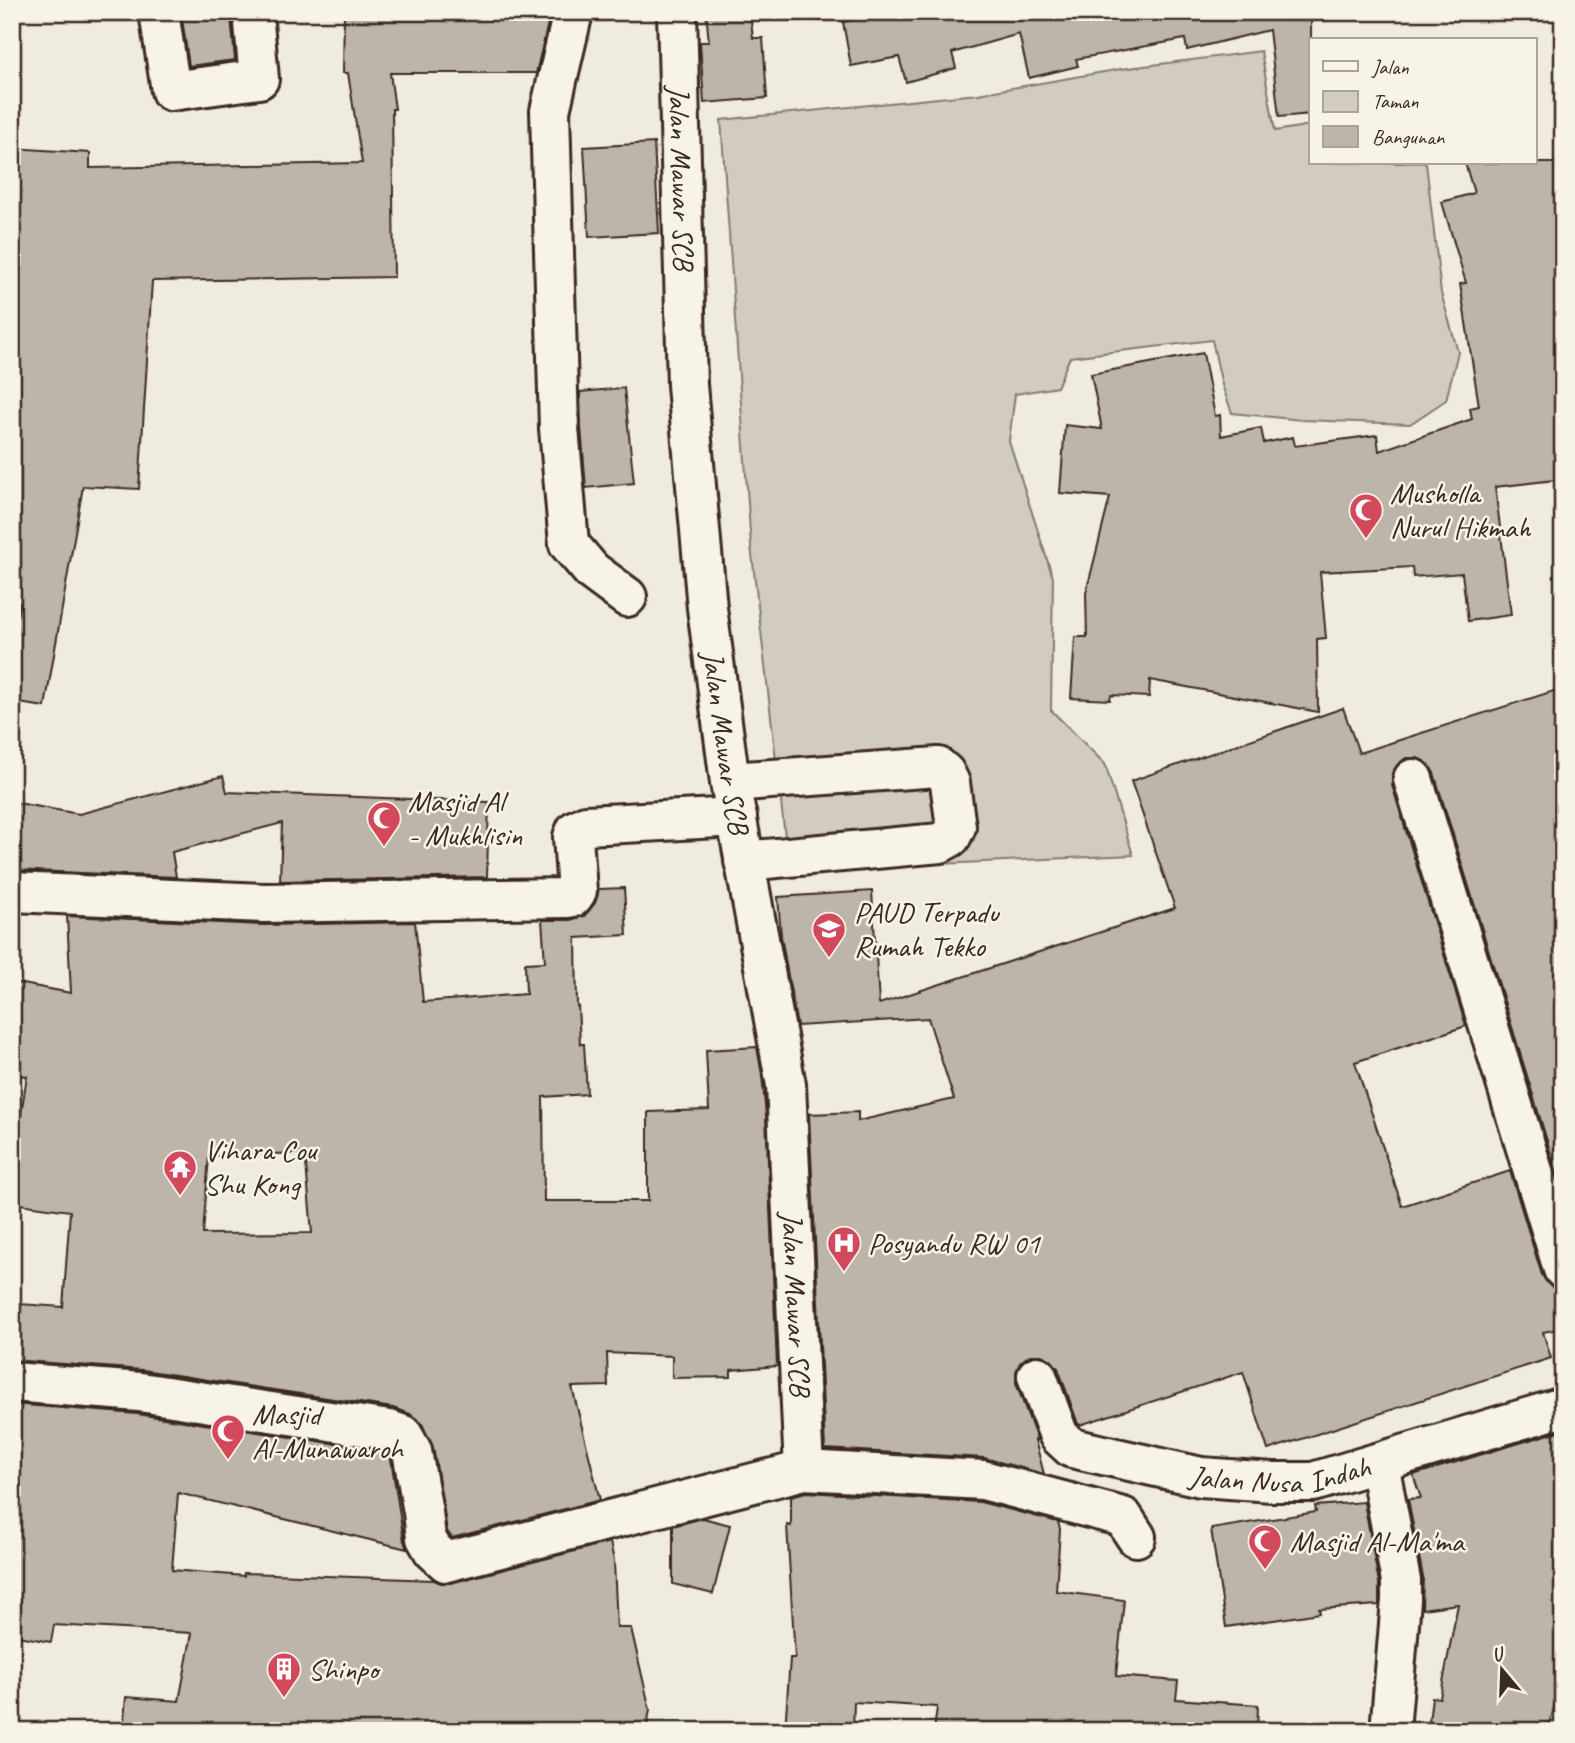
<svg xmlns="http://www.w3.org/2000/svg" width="1575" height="1743" font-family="Caveat,sans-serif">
<rect width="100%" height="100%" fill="#efebe0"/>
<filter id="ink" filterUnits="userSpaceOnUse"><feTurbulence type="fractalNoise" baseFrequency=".0143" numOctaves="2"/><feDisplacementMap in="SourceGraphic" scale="14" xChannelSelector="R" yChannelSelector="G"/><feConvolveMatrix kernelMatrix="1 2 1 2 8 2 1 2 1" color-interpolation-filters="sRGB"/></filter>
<g filter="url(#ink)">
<polygon fill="#d1cbc0" stroke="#867a6f" stroke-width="2" points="1261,51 1275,131 1311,125 1311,163 1426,163 1441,293 1458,352 1446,400 1410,424 1302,420 1232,413 1222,385 1212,340 1070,357 1057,387 1015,394 1009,441 1053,578 1051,710 1105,764 1133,855 789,871 751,546 721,120 978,94 1121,69"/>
<g fill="#bdb5aa" stroke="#3b2a1e" stroke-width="2" fill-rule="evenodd">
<polygon points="706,12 750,12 753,38 763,38 767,98 704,103 700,42 709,42"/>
<polygon points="891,12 1311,12 1311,114 1279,117 1269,30 1187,50 1185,39 1076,59 1078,66 1029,78 1019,34 952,53 956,68 906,82 899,57 851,66 843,22"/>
<polygon points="344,15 549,16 549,19 536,73 390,73 395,109 392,109 394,277 152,281 139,489 83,486 45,707 12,702 12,643 20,603 12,601 12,148 90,153 90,168 362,163 348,73 343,73"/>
<polygon points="231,17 235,60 189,66 182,19"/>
<polygon points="654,143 659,233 589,237 584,147"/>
<polygon points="1465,163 1563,163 1563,479 1495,487 1511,615 1468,621 1462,573 1413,577 1412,567 1320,572 1326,638 1317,639 1318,712 1150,680 1149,697 1111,695 1110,700 1071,698 1075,637 1087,637 1086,593 1110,497 1060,493 1065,425 1102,429 1091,374 1203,353 1215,416 1220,415 1221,436 1261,428 1264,443 1293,437 1295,446 1377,435 1379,451 1472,419 1470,408 1479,406 1460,284 1466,283 1442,202 1474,193"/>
<polygon points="624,388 634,483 586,488 581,427 580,392"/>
<polygon points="1563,688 1563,1193 1434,773 1427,763 1417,758 1406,758 1398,764 1392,773 1392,785 1466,1026 1355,1062 1402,1206 1510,1171 1542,1275 1549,1285 1557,1290 1563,1290 1563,1328 1543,1332 1551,1358 1268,1450 1243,1372 1080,1425 1078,1424 1058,1368 1051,1360 1041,1355 1030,1355 1020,1363 1016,1372 1016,1383 1037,1440 1035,1440 1044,1474 984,1458 825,1449 809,1114 858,1112 858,1121 954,1099 928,1018 797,1026 781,936 778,897 872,891 879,1004 1175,908 1131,781 1343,708 1359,753"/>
<polygon points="223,776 227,792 489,802 487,877 280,881 282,823 172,852 176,877 12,870 12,802 79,814"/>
<path d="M 624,888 L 627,935 L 576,938 L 577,1006 L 578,1006 L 580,1044 L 584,1044 L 587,1094 L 543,1097 L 544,1201 L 648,1201 L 648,1112 L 709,1110 L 706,1050 L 757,1047 L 762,1075 L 766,1116 L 777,1366 L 731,1370 L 731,1377 L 672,1378 L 672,1356 L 607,1353 L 608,1386 L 572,1387 L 600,1500 L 452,1538 L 447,1531 L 433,1447 L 422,1424 L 410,1414 L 393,1408 L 143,1370 L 12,1360 L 12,1310 L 19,1311 L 20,1304 L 63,1307 L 70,1211 L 12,1203 L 12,1146 L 16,1146 L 27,1076 L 12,1074 L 12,982 L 71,993 L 67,916 L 263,925 L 415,922 L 423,1002 L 526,994 L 525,963 L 545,962 L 542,920 L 570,920 L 584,916 L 595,903 L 599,889 ZM 305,1153 L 312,1233 L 203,1234 L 209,1156 Z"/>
<polygon points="12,1404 137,1414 384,1451 388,1453 391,1459 404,1541 407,1549 178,1493 172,1570 244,1576 244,1573 434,1580 441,1583 451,1583 610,1542 614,1561 617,1628 631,1628 650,1710 646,1731 123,1731 126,1697 179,1701 192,1633 54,1625 51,1642 12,1635"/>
<polygon points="1563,1430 1563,1702 1556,1700 1548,1731 1428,1731 1432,1697 1440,1698 1458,1604 1422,1609 1423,1577 1408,1499 1421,1498 1413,1475"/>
<polygon points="806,1492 980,1502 1058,1522 1060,1529 1056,1591 1124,1600 1116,1676 1178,1681 1176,1699 1258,1705 1257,1731 934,1731 937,1707 854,1702 853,1731 785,1731 790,1658 795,1658 787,1525 791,1526 791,1496"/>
<polygon points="1364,1502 1379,1583 1379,1605 1319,1609 1320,1613 1226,1627 1211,1529 1316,1512 1315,1506"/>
<polygon points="703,1518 730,1525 713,1594 673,1584 673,1526"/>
</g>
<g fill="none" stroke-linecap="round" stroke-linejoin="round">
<g stroke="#3b2a1e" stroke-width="44">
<g id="minor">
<polyline points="159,12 171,91 259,79 253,12"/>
<polyline points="573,12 550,111 559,428 569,544 592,571 627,597"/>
<path id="s1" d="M 677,12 L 687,385 L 707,608 L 730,782 L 786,1085 L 804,1470"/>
<polyline points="1413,779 1563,1269"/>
<polyline points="730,782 938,767 945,773 950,783 956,827 951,837 940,843 744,861"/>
<polyline points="12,892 264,903 567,898 573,897 577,891 573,837 576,830 586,825 737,817"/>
<path id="s2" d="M 1037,1376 L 1059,1436 L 1072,1448 L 1201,1477 L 1272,1482 L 1313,1482 L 1563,1407"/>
<polyline points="12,1382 140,1392 389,1430 403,1435 412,1451 423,1512 426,1538 433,1550 446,1562 804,1470 983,1480 1123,1517 1136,1537"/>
<polyline points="1379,1463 1401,1581 1401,1600 1390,1731"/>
</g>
</g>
<use href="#minor" stroke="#f7f3e8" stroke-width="38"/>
</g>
</g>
<defs>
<g id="mosque-pin" transform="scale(1.75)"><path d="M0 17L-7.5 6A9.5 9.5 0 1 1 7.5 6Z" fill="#d1495b" stroke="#f7f3e8"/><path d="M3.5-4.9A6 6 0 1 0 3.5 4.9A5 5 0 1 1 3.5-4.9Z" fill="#fff"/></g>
<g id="school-pin" transform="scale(1.75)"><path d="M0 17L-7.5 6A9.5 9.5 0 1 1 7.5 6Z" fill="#d1495b" stroke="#f7f3e8"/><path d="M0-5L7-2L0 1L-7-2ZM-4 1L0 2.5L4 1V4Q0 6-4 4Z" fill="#fff"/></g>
<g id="temple-pin" transform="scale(1.75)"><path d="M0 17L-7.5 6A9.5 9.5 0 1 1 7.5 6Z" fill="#d1495b" stroke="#f7f3e8"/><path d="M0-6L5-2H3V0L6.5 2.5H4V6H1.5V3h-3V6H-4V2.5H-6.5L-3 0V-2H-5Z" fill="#fff"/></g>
<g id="hospital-pin" transform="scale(1.75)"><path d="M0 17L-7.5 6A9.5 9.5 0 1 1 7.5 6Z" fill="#d1495b" stroke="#f7f3e8"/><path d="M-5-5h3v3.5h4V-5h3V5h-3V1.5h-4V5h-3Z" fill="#fff"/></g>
<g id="building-pin" transform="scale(1.75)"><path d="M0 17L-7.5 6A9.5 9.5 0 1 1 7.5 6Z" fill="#d1495b" stroke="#f7f3e8"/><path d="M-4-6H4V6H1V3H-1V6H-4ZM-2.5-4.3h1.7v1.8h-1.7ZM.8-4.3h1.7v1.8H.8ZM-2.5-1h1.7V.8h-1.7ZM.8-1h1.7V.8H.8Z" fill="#fff"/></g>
</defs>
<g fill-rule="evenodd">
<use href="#mosque-pin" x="1366" y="510"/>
<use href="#mosque-pin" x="384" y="818"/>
<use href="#school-pin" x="829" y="929"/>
<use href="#temple-pin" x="180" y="1167"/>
<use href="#hospital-pin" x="844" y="1243"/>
<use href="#mosque-pin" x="228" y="1431"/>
<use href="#mosque-pin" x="1265" y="1541"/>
<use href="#building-pin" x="284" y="1669"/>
</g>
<g text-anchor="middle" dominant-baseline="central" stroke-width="5" stroke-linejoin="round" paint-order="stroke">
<g font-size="30" fill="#3b2a1e" stroke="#f7f3e8">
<text stroke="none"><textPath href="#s1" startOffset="166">Jalan Mawar SCB</textPath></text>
<text stroke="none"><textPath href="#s1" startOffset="733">Jalan Mawar SCB</textPath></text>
<text stroke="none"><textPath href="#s1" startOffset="1300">Jalan Mawar SCB</textPath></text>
<text stroke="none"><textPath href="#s2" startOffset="294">Jalan Nusa Indah</textPath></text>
</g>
<g font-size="30" fill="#3b2a1e" stroke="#f7f3e8" text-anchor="start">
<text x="1390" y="493">Musholla<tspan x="1390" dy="34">Nurul Hikmah</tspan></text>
<text x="408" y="801">Masjid Al<tspan x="408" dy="34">- Mukhlisin</tspan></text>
<text x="854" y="912">PAUD Terpadu<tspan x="854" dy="34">Rumah Tekko</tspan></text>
<text x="204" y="1150">Vihara Cou<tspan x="204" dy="34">Shu Kong</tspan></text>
<text x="868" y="1243">Posyandu RW 01</text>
<text x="252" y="1414">Masjid<tspan x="252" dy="34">Al-Munawaroh</tspan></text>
<text x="1290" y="1541">Masjid Al-Ma'ma</text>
<text x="308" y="1669">Shinpo</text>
</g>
</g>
<rect width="1575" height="1743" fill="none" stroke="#f7f3e8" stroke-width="42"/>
<rect x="21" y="21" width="1533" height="1701" fill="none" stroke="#3b2a1e" stroke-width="2.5" filter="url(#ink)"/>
<rect x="1309" y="38" width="228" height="126" fill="#f7f3e8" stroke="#aca397" stroke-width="2"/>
<rect x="1323" y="61" width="35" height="10" fill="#f7f3e8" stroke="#aca397" stroke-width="2"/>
<text x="1372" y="74" font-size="21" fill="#3b2a1e">Jalan</text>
<rect x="1323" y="91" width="35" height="21" fill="#d1cbc0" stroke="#aca397" stroke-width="2"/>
<text x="1372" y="108" font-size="21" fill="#3b2a1e">Taman</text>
<rect x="1323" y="126" width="35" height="21" fill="#bdb5aa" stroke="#aca397" stroke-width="2"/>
<text x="1372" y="144" font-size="21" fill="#3b2a1e">Bangunan</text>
<g transform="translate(1502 1670) rotate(341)" stroke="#f7f3e8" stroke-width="5" paint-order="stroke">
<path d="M0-5L12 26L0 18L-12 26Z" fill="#3b2a1e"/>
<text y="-10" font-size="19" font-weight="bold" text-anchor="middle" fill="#3b2a1e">U</text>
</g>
</svg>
